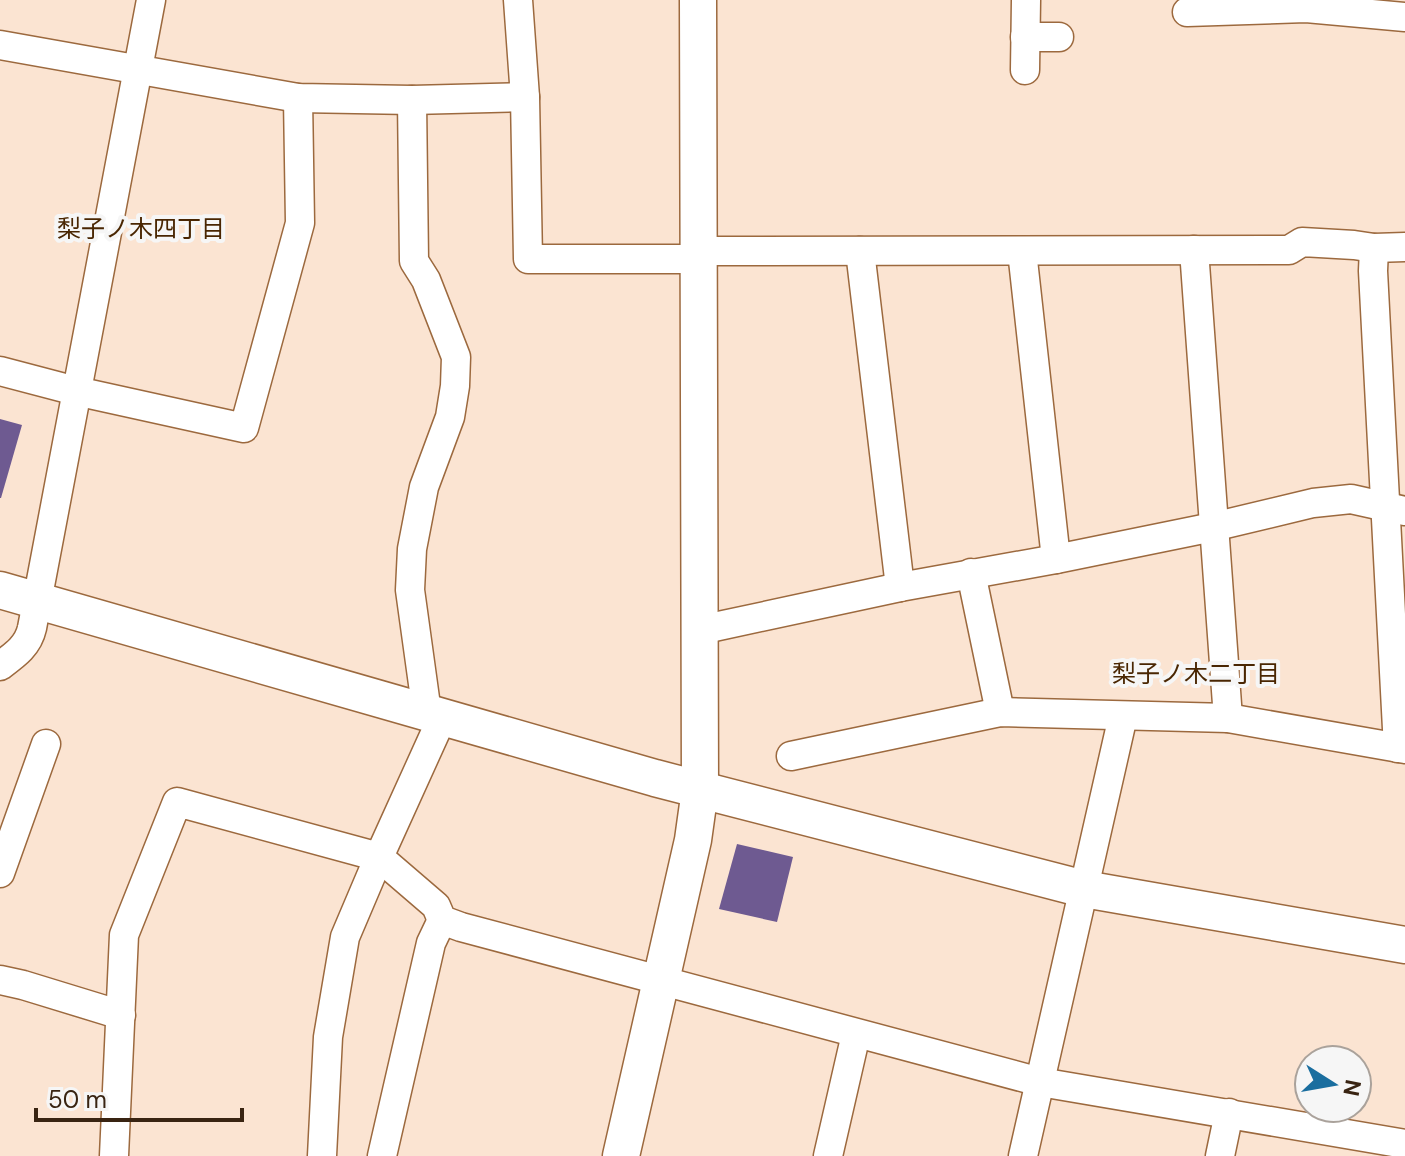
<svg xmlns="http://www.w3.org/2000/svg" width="1405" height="1156" font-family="'DM Sans','Noto Sans JP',sans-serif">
<rect width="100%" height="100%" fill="#fbe4d2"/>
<g fill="#6e5a91">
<polygon points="0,419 22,425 1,498 0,498"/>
<polygon points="737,844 793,857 777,922 719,909"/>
</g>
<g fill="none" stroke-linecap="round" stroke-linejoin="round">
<g stroke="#9c693e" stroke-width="31">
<g id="minor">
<polyline points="518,0 525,97 528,259 697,259 711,251 1289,250 1302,242 1354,245 1374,248 1405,247"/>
<polyline points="1187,12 1306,8 1405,17"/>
<polyline points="1025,37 1059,37"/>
<polyline points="0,45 298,98 412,100 525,97"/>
<polyline points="1025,70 1026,0"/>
<polyline points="412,100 414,261 426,280 456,357 455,386 450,417 424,487 412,549 410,590 427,713"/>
<polyline points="1374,248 1373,271 1398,748"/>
<polyline points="1194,250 1228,718"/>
<polyline points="860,251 900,587"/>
<polyline points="1022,251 1056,559"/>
<polyline points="0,371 76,391 244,428 300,223 298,98"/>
<polyline points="971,573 1000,712"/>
<polyline points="700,630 900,587 1056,559 1213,527 1313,503 1351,499 1405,511"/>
<path d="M 0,666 C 15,655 28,646 32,628 L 151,0"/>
<polyline points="791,756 1000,712 1228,718 1405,749"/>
<polyline points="0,873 46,744"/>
<polyline points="0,980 23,985 121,1015"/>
<polyline points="114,1156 124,935 177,802 379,857 436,906 442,920 461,927 1040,1082 1405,1144"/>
<polyline points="322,1156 328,1037 345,937 379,857 442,718"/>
<polyline points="382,1156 431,943 442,920"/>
<polyline points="828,1156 856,1034"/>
<polyline points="1023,1156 1123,716"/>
<polyline points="1220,1156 1229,1113"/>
</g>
</g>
<g stroke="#9c693e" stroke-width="39">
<g id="tertiary">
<polyline points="0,590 655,778 1084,889 1405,945"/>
<polyline points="621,1156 693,840 700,790 698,0"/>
</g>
</g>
<use href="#minor" stroke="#fff" stroke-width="28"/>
<use href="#tertiary" stroke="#fff" stroke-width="36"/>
</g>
<g text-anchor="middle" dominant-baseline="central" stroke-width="8" stroke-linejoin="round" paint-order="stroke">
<g font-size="24" fill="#492602" stroke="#f6f6f6">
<text x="141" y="228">梨子ノ木四丁目</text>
<text x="1196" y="673">梨子ノ木二丁目</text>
</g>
</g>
<g transform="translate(1333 1084) rotate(101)"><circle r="38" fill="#f6f6f6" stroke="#aaa29b" stroke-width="2"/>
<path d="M0-6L14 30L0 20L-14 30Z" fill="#1a6e9f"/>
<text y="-12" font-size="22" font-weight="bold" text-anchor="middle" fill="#392412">N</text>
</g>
<path d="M36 1108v12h206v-12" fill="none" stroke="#392412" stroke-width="4"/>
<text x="48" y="1108" font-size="24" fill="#392412" stroke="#f6f6f6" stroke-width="6" paint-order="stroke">50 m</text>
</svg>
